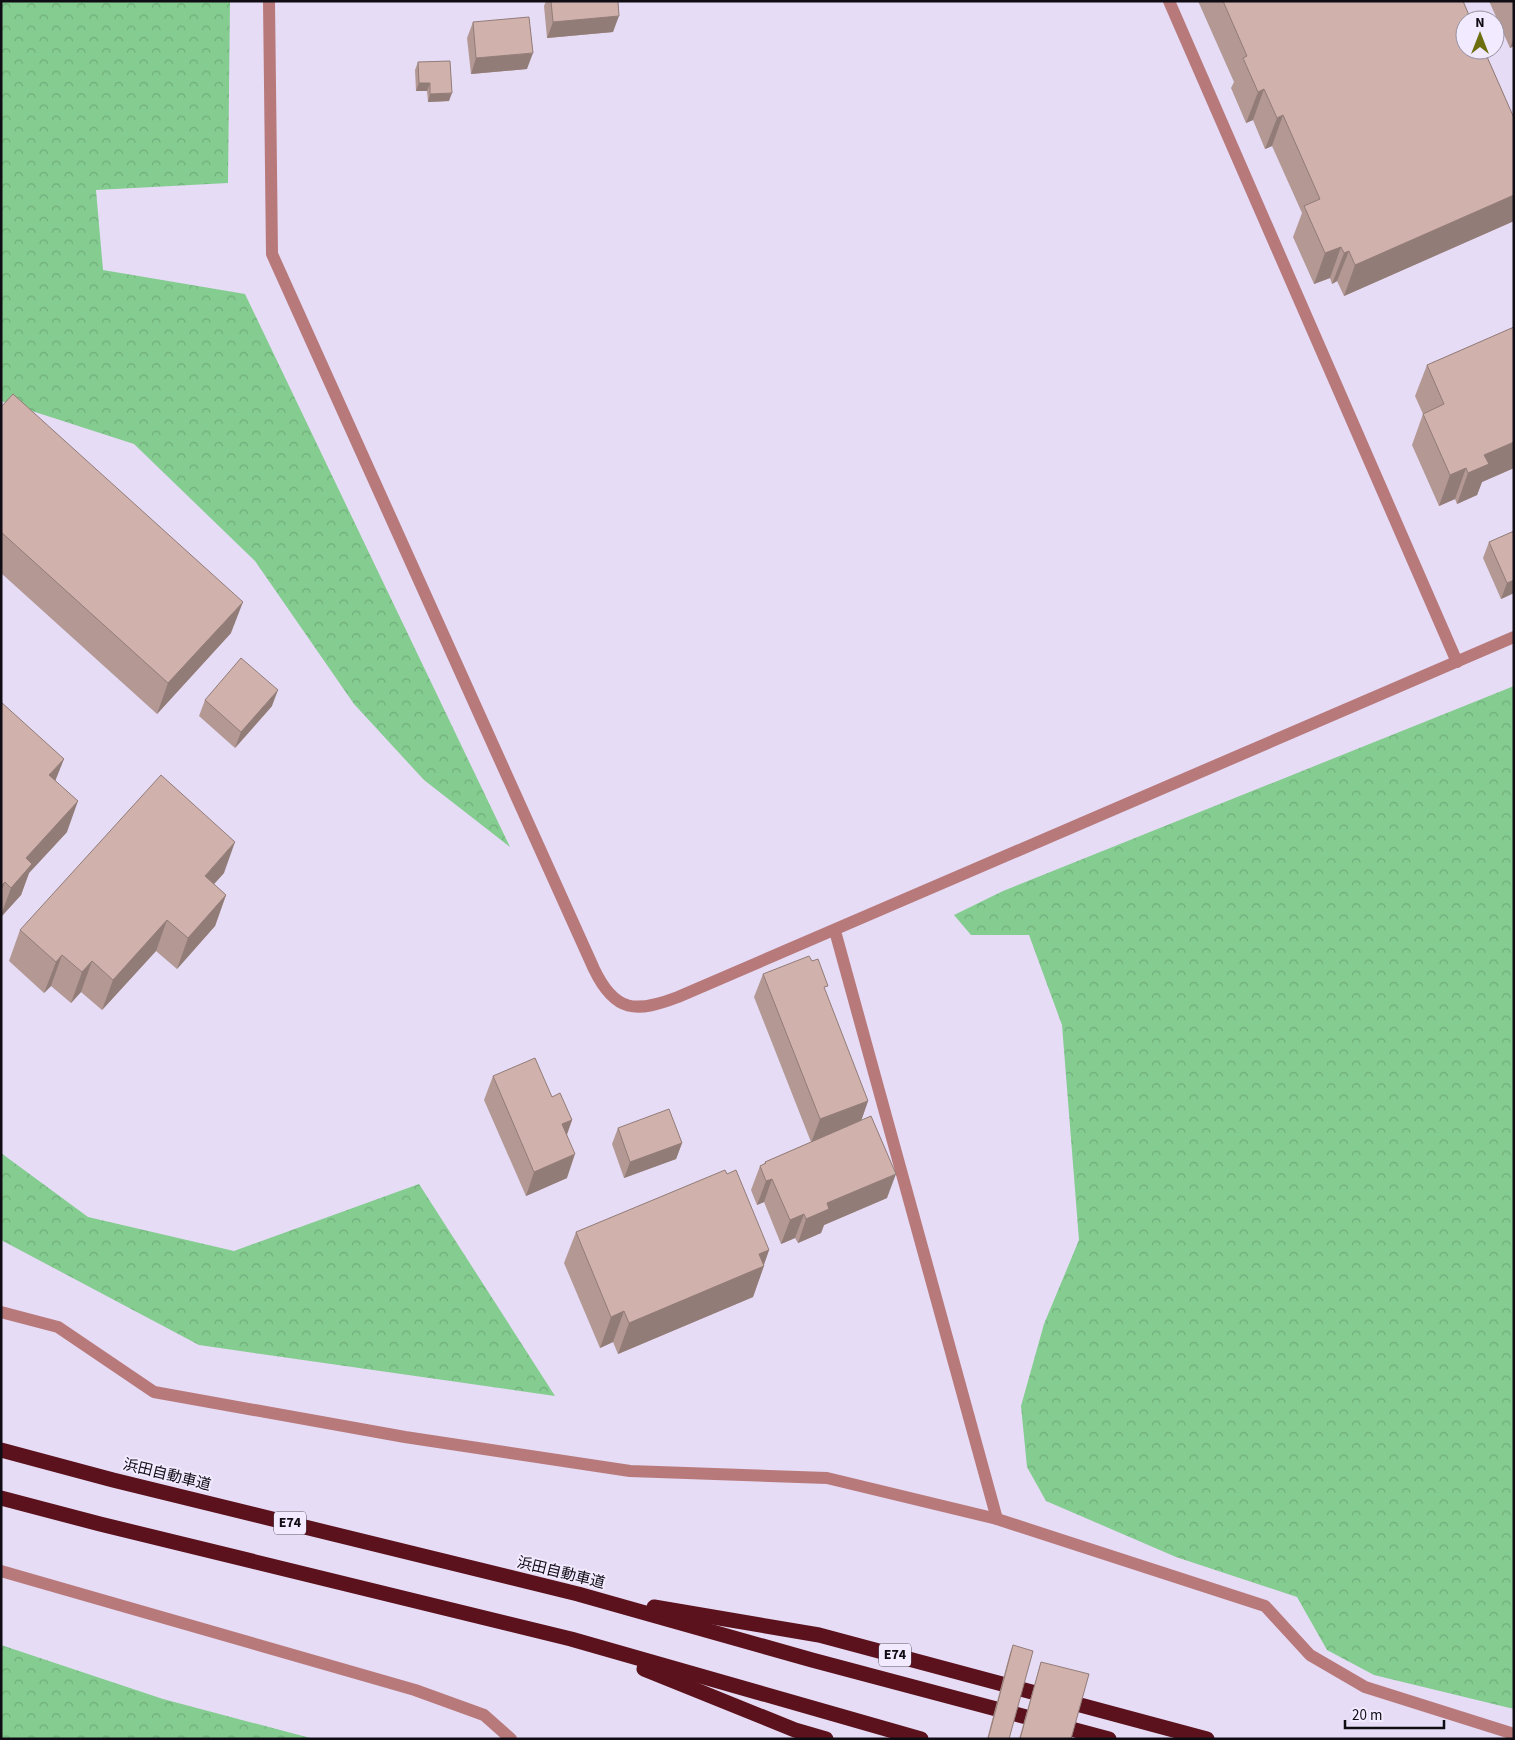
<svg xmlns="http://www.w3.org/2000/svg" width="1515" height="1740" font-family="'Source Sans 3','Noto Sans JP',sans-serif">
<defs>
<pattern id="forest-crowns" width="20" height="18" patternUnits="userSpaceOnUse" patternTransform="scale(1.25)"><rect width="20" height="18" fill="#84cc90"/><path d="M2 6a3 3 0 1 1 6 0M12 15a3 3 0 1 1 6 0" fill="none" stroke="#71ae7b"/></pattern>
</defs>
<rect width="100%" height="100%" fill="#e6dcf5"/>
<g fill="url(#forest-crowns)">
<polygon points="1,1 230,1 228,183 96,190 103,270 245,294 510,847 424,780 354,704 255,561 134,444 1,401"/>
<polygon points="1514,686 1514,1709 1374,1675 1327,1650 1297,1597 1176,1557 1046,1501 1027,1467 1021,1406 1044,1324 1079,1240 1062,1025 1029,935 971,935 954,915 1003,891"/>
<polygon points="1,1153 88,1217 234,1251 419,1184 555,1396 199,1345 1,1240"/>
<polygon points="1,1645 163,1699 314,1739 1,1739"/>
</g>
<g fill="none" stroke-linecap="round" stroke-linejoin="round">
<g stroke="#b8797b" stroke-width="12">
<path d="M 269,1 L 272,254 L 594,969 C 615,1013 636,1013 678,997 L 1514,637"/>
<polyline points="1169,1 1457,662"/>
<polyline points="835,931 997,1519"/>
<polyline points="1,1312 58,1327 154,1392 405,1437 630,1471 827,1478 997,1519 1265,1606 1310,1655 1365,1687 1514,1734"/>
<polyline points="1,1571 415,1690 484,1715 511,1739"/>
</g>
<g stroke="#5b121d" stroke-width="15">
<polyline points="1,1450 113,1480 578,1594 812,1660 1109,1739"/>
<polyline points="1,1498 100,1524 571,1639 921,1739"/>
<polyline points="654,1607 819,1635 1207,1739"/>
<polyline points="644,1669 795,1730 826,1739"/>
</g>
</g>
<g fill="#b39894">
<polygon points="546,1 618,1 613,32 547,38 544,6"/>
<polygon points="1198,1 1463,1 1514,118 1514,221 1344,296 1337,281 1332,284 1330,278 1314,284 1293,237 1302,213 1272,146 1265,149 1253,120 1246,123 1231,88 1234,82"/>
<polygon points="1489,1 1514,1 1514,46 1510,48"/>
<polygon points="473,22 527,69 471,74 467,38"/>
<polygon points="418,62 449,101 428,102 427,91 416,91 415,70"/>
<polygon points="1514,327 1514,468 1482,482 1477,495 1457,504 1455,499 1439,506 1412,445 1423,414 1415,396 1427,365"/>
<polygon points="1,407 231,633 157,714 1,573"/>
<polygon points="1489,542 1514,593 1501,599 1483,558"/>
<polygon points="205,700 272,706 235,748 199,716"/>
<polygon points="1,702 56,781 67,832 29,873 21,895 1,917"/>
<polygon points="224,873 214,884 226,895 215,926 177,969 156,951 102,1010 81,992 71,1003 51,986 44,993 9,961 20,930"/>
<polygon points="763,974 868,1101 861,1121 887,1198 824,1225 821,1233 798,1243 795,1238 781,1244 764,1202 757,1205 751,1190 760,1166 764,1164 765,1162 811,1142 754,997"/>
<polygon points="493,1076 552,1097 572,1120 567,1135 567,1178 526,1196 484,1100"/>
<polygon points="618,1128 682,1143 676,1159 624,1178 612,1144"/>
<polygon points="576,1232 769,1250 753,1297 618,1354 613,1342 600,1348 564,1263"/>
<polygon points="1013,1645 1009,1739 987,1739 1010,1653"/>
<polygon points="1041,1662 1071,1739 1019,1739"/>
</g>
<g fill="#927c78">
<polygon points="619,16 613,32 547,38 553,22"/>
<polygon points="1514,37 1514,46 1510,48"/>
<polygon points="533,53 527,69 471,74 476,58"/>
<polygon points="419,83 430,83 427,91 416,91"/>
<polygon points="1264,89 1253,120 1246,123 1258,92"/>
<polygon points="452,93 449,101 428,102 430,94"/>
<polygon points="1283,115 1272,146 1265,149 1277,118"/>
<polygon points="1514,195 1514,221 1344,296 1355,265"/>
<polygon points="1341,247 1330,278 1314,284 1325,253"/>
<polygon points="1349,251 1337,281 1332,284 1344,253"/>
<polygon points="1514,442 1514,468 1482,482 1477,495 1457,504 1468,473 1484,455"/>
<polygon points="1466,468 1455,499 1439,506 1450,475"/>
<polygon points="1514,580 1514,593 1501,599 1507,583"/>
<polygon points="243,602 231,633 157,714 168,683"/>
<polygon points="278,690 272,706 235,748 241,732"/>
<polygon points="64,759 52,789 49,775"/>
<polygon points="78,801 67,832 29,873 21,895 1,917 1,915 11,888 26,858"/>
<polygon points="235,842 224,873 193,907 205,876"/>
<polygon points="5,882 1,892 2,886"/>
<polygon points="226,895 215,926 177,969 188,938"/>
<polygon points="167,920 156,951 102,1010 113,980"/>
<polygon points="62,955 51,986 44,993 56,962"/>
<polygon points="92,961 81,992 71,1003 82,972"/>
<polygon points="868,1101 860,1124 811,1143 820,1119"/>
<polygon points="572,1120 563,1144 562,1124"/>
<polygon points="682,1143 676,1159 624,1178 630,1162"/>
<polygon points="575,1154 567,1178 526,1196 534,1172"/>
<polygon points="896,1174 887,1198 824,1225 821,1233 798,1243 806,1219 827,1203"/>
<polygon points="772,1179 764,1202 757,1205 766,1181"/>
<polygon points="804,1214 795,1238 781,1244 790,1220"/>
<polygon points="769,1250 763,1267 764,1266 753,1297 618,1354 629,1323 759,1254"/>
<polygon points="624,1311 613,1342 600,1348 611,1317"/>
</g>
<g fill="#d0b1ac" stroke="#927c78">
<polygon points="551,1 618,1 619,16 553,22"/>
<polygon points="1223,1 1463,1 1471,20 1465,20 1465,50 1484,50 1514,118 1514,195 1355,265 1349,251 1344,253 1341,247 1325,253 1304,206 1320,199 1283,115 1277,118 1264,89 1258,92 1243,58 1247,56"/>
<polygon points="529,17 533,53 476,58 473,22"/>
<polygon points="450,61 452,93 430,94 430,83 419,83 418,62"/>
<polygon points="1514,327 1514,442 1484,455 1489,464 1468,473 1466,468 1450,475 1423,414 1444,404 1427,365"/>
<polygon points="13,394 243,602 168,683 1,532 1,407"/>
<polygon points="1514,531 1514,580 1507,583 1489,542"/>
<polygon points="241,658 278,690 241,732 205,700"/>
<polygon points="1,702 64,759 49,775 78,801 26,858 32,864 11,888 5,882 1,886"/>
<polygon points="161,775 235,842 205,876 226,895 188,938 167,920 113,980 92,961 82,972 62,955 56,962 20,930"/>
<polygon points="809,956 812,961 818,959 828,986 824,987 868,1101 820,1119 763,974"/>
<polygon points="535,1058 552,1097 560,1093 572,1120 562,1124 575,1154 534,1172 493,1076"/>
<polygon points="669,1109 682,1143 630,1162 618,1128"/>
<polygon points="871,1116 896,1174 827,1203 829,1209 806,1219 804,1214 790,1220 772,1179 766,1181 760,1166 766,1163 765,1162"/>
<polygon points="725,1170 727,1174 736,1170 769,1250 759,1254 764,1266 629,1323 624,1311 611,1317 576,1232"/>
<polygon points="1013,1645 1033,1651 1009,1739 988,1739"/>
<polygon points="1041,1662 1089,1674 1071,1739 1020,1739"/>
</g>
<g text-anchor="middle" dominant-baseline="central" stroke-width="4" stroke-linejoin="round" paint-order="stroke">
<g fill="#f2eaff" stroke="#534f5a" stroke-width="1">
<rect x="274" y="1511.5" width="32" height="23" rx="4"/>
<rect x="879" y="1643.5" width="32" height="23" rx="4"/>
</g>
<g font-size="14" font-weight="bold" fill="#0f0c14">
<text x="290" y="1523">E74</text>
<text x="895" y="1655">E74</text>
</g>
<g font-size="15" fill="#0f0c14" stroke="#f2eaff">
<text transform="translate(167 1475) rotate(14)">浜田自動車道</text>
<text transform="translate(561 1573) rotate(14)">浜田自動車道</text>
</g>
</g>
<rect width="1515" height="1740" fill="none" stroke="#0f0c14" stroke-width="5"/>
<g transform="translate(1480 35)"><circle r="24" fill="#f2eaff" stroke="#9791a1"/>
<path d="M0-4L9 19L0 12L-9 19Z" fill="#6d6e10"/>
<text y="-8" font-size="14" font-weight="bold" text-anchor="middle" fill="#0f0c14">N</text>
</g>
<path d="M1345 1720v8h99v-8" fill="none" stroke="#0f0c14" stroke-width="2.5"/>
<text x="1352" y="1720" font-size="15" fill="#0f0c14" stroke="#f2eaff" stroke-width="4" paint-order="stroke">20 m</text>
</svg>
